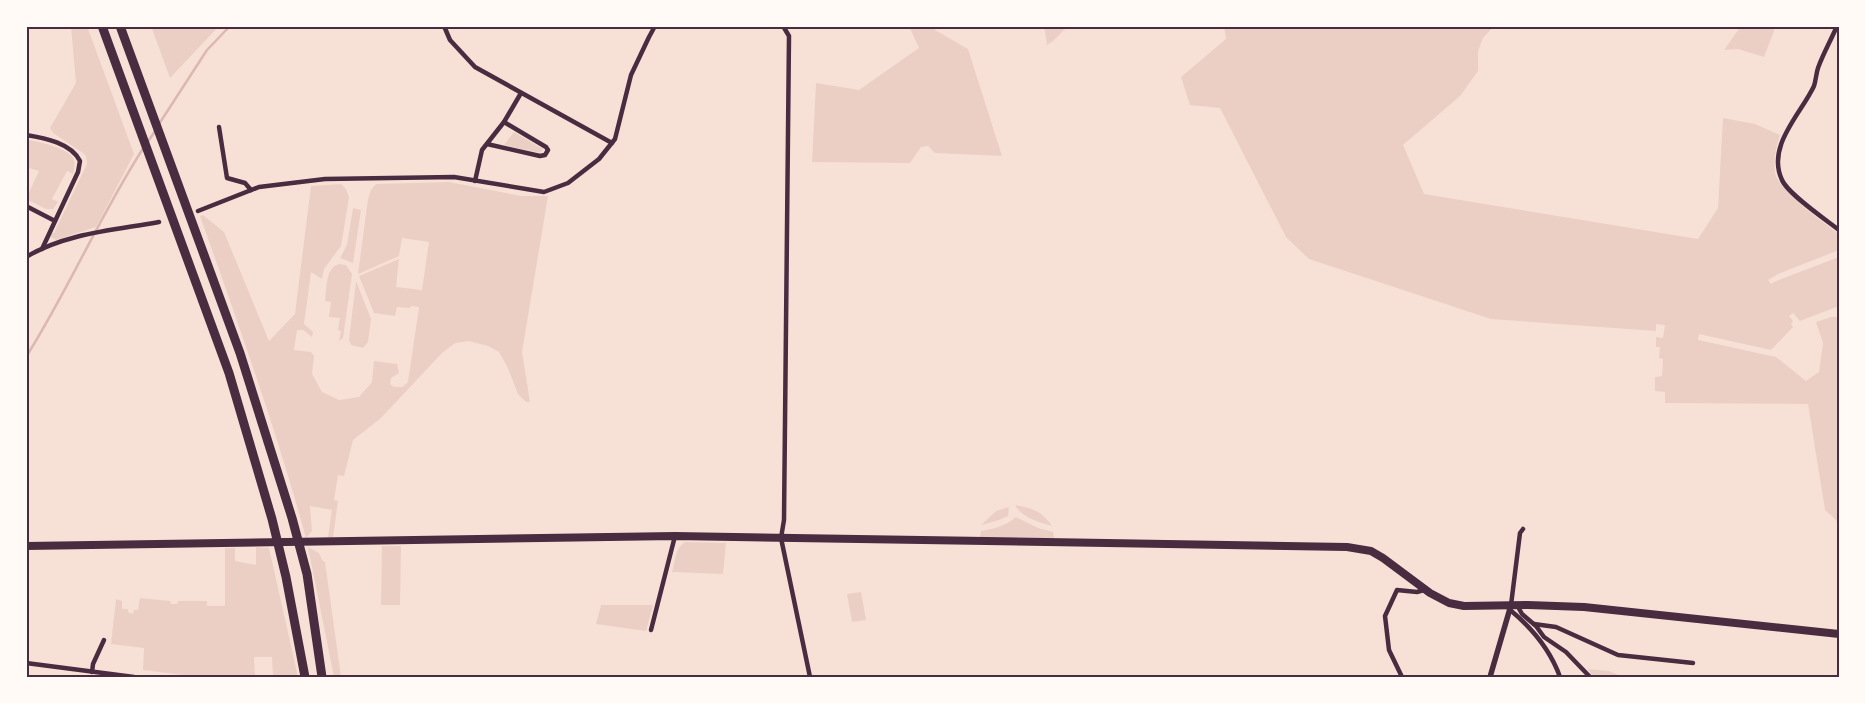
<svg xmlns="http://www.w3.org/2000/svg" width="1865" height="703" font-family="Figtree,sans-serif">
<rect width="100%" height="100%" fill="#f7e1d7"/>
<g fill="#ebcfc5">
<polygon points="71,26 87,26 134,154 96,227 56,240 51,237 51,232 54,233 87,164 86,156 83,153 53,133 50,128 76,83"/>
<polygon points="151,26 219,26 170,78"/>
<polygon points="909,26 934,26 935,30 968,49 1002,156 935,153 928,146 921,147 910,163 812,162 816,83 859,90 919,48"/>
<polygon points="1044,26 1068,26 1053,41 1047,45"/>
<path d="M 1224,26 L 1494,26 L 1483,38 L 1478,51 L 1478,71 L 1460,96 L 1403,145 L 1424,194 L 1698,239 L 1718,208 L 1723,118 L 1755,124 L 1780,135 C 1776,147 1773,161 1775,173 C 1779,191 1823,222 1839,234 L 1839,250 L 1778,274 L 1768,280 L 1771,284 L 1776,281 L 1839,257 L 1839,306 L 1800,321 L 1793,313 L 1789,316 L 1793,321 L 1791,324 L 1793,327 L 1771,350 L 1699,334 L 1698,340 L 1776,357 L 1806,381 L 1819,372 L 1823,343 L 1816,322 L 1831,317 L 1839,317 L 1839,523 L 1825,510 L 1808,404 L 1665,403 L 1665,392 L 1655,391 L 1655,377 L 1662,376 L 1663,359 L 1659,358 L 1660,347 L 1656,347 L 1656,337 L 1663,338 L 1665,325 L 1656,324 L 1656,331 L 1491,319 L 1309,259 L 1286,237 L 1220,108 L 1190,105 L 1181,77 L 1226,39 Z"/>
<polygon points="1741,26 1774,26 1774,31 1764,57 1738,49 1724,50"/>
<polygon points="514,132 543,149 540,153 504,145"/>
<path d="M 28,140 C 38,141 69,149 73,158 C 76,163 74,169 73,174 L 67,171 L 52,199 L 58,202 L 53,209 L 46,209 L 26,199 L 39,171 L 26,167 L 26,145 Z"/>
<path d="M 449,182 L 521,196 L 548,196 L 522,352 L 530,402 L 526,402 L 518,394 L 507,366 L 499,352 L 488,346 L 469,341 L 455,343 L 442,353 L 381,418 L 353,440 L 344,476 L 338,475 L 334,500 L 338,501 L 333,537 L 328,537 L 332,510 L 310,506 L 312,531 L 306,538 C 276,429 238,323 200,216 L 203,215 L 224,232 L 269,341 L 295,314 L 311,186 L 341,184 L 346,189 L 349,197 L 341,246 L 324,269 L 322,279 L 311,272 L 304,324 L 313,332 L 312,337 L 303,330 L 297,330 L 294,350 L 311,352 L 314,356 L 312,374 L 322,392 L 339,400 L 359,397 L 372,382 L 374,361 L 397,364 L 399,373 L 391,378 L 390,384 L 394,387 L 402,387 L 408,382 L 419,307 L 411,306 L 410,308 L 397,307 L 395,316 L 374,313 L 359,276 L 399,259 L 396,287 L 422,290 L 429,242 L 402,238 L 399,256 L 358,274 L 368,199 L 371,190 L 376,184 Z"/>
<polygon points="353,208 361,210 353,263 340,258 347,245"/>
<path d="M 339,264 L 346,265 L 352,274 L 343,338 L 339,341 L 341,331 L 338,330 L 340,318 L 329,317 L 331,302 L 325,301 C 327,288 325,268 339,264 Z"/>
<polygon points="356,281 371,319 368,342 363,348 351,345 349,340"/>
<path d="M 1015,505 C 1032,508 1042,511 1052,526 C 1039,522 1022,518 1015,505 Z"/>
<polygon points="1009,507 1008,516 999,520 981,525 996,511"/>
<path d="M 1016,517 L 1038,528 L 1053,532 L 1054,538 L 980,537 L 981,531 C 993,529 1006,526 1016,517 Z"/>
<path d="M 685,542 L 726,543 L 723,574 L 672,572 C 675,562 675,548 685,542 Z"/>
<polygon points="382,546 401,546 400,605 381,605"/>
<polygon points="256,547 269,548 298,677 273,677 272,657 254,657 255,677 199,677 143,670 144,648 111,644 116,599 122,601 122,609 128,609 128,612 133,614 134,610 138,610 140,598 170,601 171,604 177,604 178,601 207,601 207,606 225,606 225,548 235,548 235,561 256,565"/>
<polygon points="308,547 319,553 322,560 325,562 341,677 334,677"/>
<polygon points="861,592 866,620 852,622 847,594"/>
<polygon points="601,605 653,605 646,631 596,624"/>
<polygon points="1588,669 1609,671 1623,677 1593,677"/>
</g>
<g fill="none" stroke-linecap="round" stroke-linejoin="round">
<g stroke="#dcb8b0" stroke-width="2.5">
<polyline points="159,124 207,50 230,26"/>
<polyline points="147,143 155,131"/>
<path d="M 26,357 C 69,289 100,215 144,147"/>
</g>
<g stroke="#4a2c40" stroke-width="4.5">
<polyline points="444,26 450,40 475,67 612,143"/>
<polyline points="783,26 789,36 784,520 781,538 810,677"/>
<path d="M 1837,26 C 1831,40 1823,54 1818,68 C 1816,74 1816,80 1814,86 C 1801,114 1766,146 1782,180 C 1788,194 1826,220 1839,230"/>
<polyline points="219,127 227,178 245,183 251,190"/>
<path d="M 26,135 C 45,138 71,143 80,161 L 78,172 L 42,249"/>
<polyline points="487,144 540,156 545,155 548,150 546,147 504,122"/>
<polyline points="475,181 482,150 504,122 521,93"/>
<polyline points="26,206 55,221"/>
<polyline points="198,211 259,187 325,179 454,177 544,192 568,183 599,159 615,139 631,75 649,37 655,26"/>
<path d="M 26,257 C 66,233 115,230 159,222"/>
<polyline points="1511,605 1520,533 1523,529"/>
<polyline points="1517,605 1522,614 1536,626 1544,637 1566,652 1590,677"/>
<path d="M 1509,609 C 1531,627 1550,649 1560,677"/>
<polyline points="1534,624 1556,627 1618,655 1693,663"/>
<polyline points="651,630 675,536"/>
<polyline points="26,663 134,677"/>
<polyline points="92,672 93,664 104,640"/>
<polyline points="1402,677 1389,650 1385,616 1397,590 1417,592 1424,590"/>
</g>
<polyline stroke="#4a2c40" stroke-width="5.5" points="1490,677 1511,605"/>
<polyline stroke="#4a2c40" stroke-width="8" points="26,546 675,536 1347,547 1371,551 1383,558 1430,593 1449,603 1464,606 1528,605 1584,607 1839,634"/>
<g stroke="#4a2c40" stroke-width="9">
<polyline points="102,26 229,373 272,519 286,577 305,677"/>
<polyline points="120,26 240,353 292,518 307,574 322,677"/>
</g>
</g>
<rect width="1865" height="703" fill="none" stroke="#fffaf5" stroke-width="55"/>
<rect x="28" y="28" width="1810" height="648" fill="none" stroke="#4a2c40" stroke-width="2"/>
</svg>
